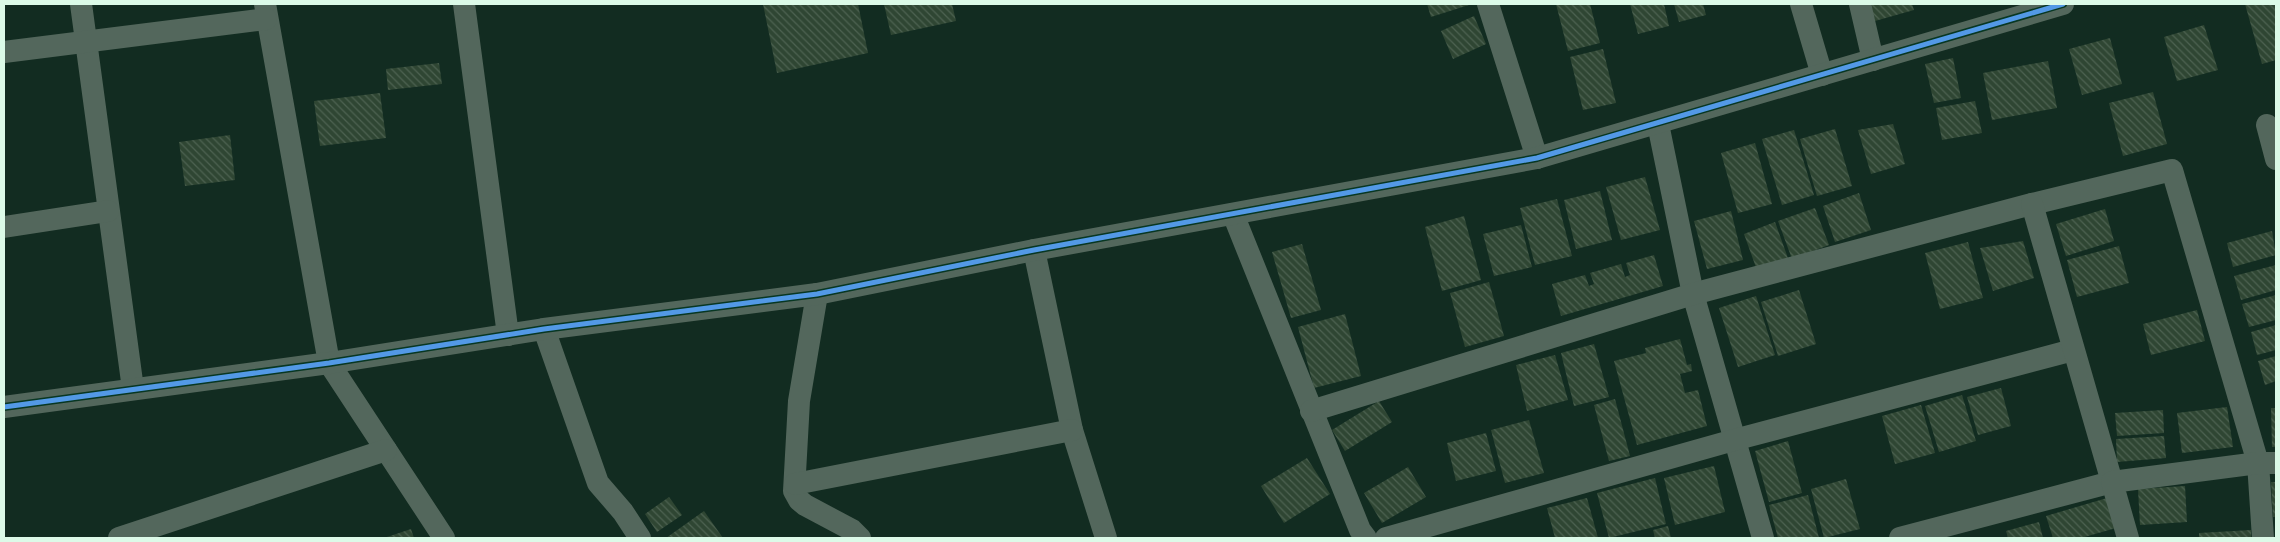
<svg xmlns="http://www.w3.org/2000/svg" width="2280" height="542" font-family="'Space Grotesk',sans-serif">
<defs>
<pattern id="building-back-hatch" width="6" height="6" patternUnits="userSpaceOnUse" patternTransform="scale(1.25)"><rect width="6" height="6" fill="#2f4633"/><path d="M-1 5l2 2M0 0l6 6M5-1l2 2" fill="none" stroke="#4d6251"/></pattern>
</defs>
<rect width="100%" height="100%" fill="#122c21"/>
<g fill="url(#building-back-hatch)">
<polygon points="763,4 858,4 868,53 777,73"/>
<polygon points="884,4 952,4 956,21 891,35"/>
<polygon points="1427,4 1472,4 1431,17"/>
<polygon points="1556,4 1590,4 1600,43 1568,51"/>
<polygon points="1630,4 1664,4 1669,26 1638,34"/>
<polygon points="1674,4 1703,4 1706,15 1679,22"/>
<polygon points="1870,4 1912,4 1914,10 1875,21"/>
<polygon points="2245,4 2276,4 2276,60 2262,64"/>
<polygon points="1474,16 1486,44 1453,59 1441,31"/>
<polygon points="2204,25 2218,70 2177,81 2164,37"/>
<polygon points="2110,38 2122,84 2082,95 2069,49"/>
<polygon points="1603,49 1616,103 1583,110 1570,57"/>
<polygon points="1953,58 1961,98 1934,103 1925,64"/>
<polygon points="2048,61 2057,108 1992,120 1983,73"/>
<polygon points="439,63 442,84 388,90 386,69"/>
<polygon points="2153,92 2167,144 2123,156 2109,103"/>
<polygon points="380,93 386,138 320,146 314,101"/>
<polygon points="1975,101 1982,133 1942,140 1936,108"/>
<polygon points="1893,124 1905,164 1871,174 1858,130"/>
<polygon points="1835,129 1852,186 1817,196 1800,139"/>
<polygon points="1794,130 1814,195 1782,205 1762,139"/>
<polygon points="230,135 235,180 185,186 179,142"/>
<polygon points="1755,143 1772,204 1738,213 1721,153"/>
<polygon points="1645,177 1660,230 1621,240 1606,187"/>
<polygon points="1600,191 1612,240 1576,249 1564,200"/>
<polygon points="1859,193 1871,230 1835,242 1823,206"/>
<polygon points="1557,199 1572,256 1535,265 1520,208"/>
<polygon points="1815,208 1829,245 1792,259 1778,221"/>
<polygon points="2105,209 2114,241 2066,256 2056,224"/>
<polygon points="1731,211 1743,260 1707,269 1694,221"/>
<polygon points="1464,216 1481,280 1442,291 1425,227"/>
<polygon points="1775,222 1789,261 1758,273 1744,234"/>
<polygon points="1521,225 1532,267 1494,276 1483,234"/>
<polygon points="2272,231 2276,255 2233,267 2227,243"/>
<polygon points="2023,241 2034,278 1993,291 1980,248"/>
<polygon points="1968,242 1983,298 1940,309 1925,253"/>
<polygon points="1302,244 1321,310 1291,318 1272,252"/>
<polygon points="2119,246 2129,283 2077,297 2067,260"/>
<polygon points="1654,255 1663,286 1561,316 1552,284 1585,275 1589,286 1594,284 1590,273 1621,264 1625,277 1630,275 1626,263"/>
<polygon points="2276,265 2276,290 2241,300 2234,276"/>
<polygon points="1489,282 1504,336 1465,347 1450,293"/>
<polygon points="1799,290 1816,344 1778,356 1761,302"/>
<polygon points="2276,295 2276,320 2249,327 2242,304"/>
<polygon points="1756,296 1775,355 1738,367 1719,308"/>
<polygon points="2197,310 2205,341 2151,355 2143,324"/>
<polygon points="1345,314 1361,376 1314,388 1298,327"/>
<polygon points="2276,325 2276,350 2257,355 2251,332"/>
<polygon points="1680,339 1687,365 1691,364 1692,371 1680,374 1685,393 1698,390 1707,426 1637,445 1614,361 1646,353 1645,348"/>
<polygon points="1594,344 1609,397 1574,406 1561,353"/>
<polygon points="1555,355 1568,400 1527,411 1516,365"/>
<polygon points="2276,356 2276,381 2265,385 2258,361"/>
<polygon points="2001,388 2011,426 1978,435 1967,397"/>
<polygon points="1962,395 1976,441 1939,452 1925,406"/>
<polygon points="1615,399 1630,456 1609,461 1594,405"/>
<polygon points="1379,401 1392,422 1345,451 1332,430"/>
<polygon points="1921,405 1935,453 1895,464 1882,416"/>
<polygon points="2227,407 2233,447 2182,453 2177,413"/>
<polygon points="2271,408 2276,408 2276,447 2272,447"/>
<polygon points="2163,410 2164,433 2117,436 2115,413"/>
<polygon points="1529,420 1544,473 1505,483 1491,430"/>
<polygon points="1486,433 1496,471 1456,481 1447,443"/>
<polygon points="2164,436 2166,458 2117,462 2116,439"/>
<polygon points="1788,441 1802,493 1769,502 1755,451"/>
<polygon points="1307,458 1330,494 1284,523 1261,486"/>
<polygon points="1714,466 1725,512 1675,525 1664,478"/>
<polygon points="1408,467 1426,497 1382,523 1364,493"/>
<polygon points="1655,478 1666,524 1609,538 1597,493"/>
<polygon points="1846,479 1860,529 1824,538 1811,489"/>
<polygon points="2271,482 2276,482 2276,517 2273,517"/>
<polygon points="2185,486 2187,522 2140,525 2138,489"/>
<polygon points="1808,495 1819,538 1778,538 1769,505"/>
<polygon points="669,497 682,515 657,532 645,514"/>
<polygon points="1587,498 1598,538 1555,538 1547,508"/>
<polygon points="2107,498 2116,528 2081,538 2053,538 2046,516"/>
<polygon points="704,511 723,538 666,538"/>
<polygon points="2039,522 2043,538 2008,538 2006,531"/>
<polygon points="1668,526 1671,538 1655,538 1653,530"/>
<polygon points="411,529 414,538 384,538"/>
<polygon points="2251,530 2251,538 2199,538 2199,533"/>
</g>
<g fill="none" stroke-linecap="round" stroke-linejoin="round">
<g stroke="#53675c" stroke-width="22">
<polyline points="81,4 133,389"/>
<polyline points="265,4 329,363 444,538"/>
<polyline points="464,4 508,335"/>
<polyline points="1488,4 1537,158"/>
<polyline points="1801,4 1822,75"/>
<polyline points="1860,4 1873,60"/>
<polyline points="4,52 266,19"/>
<polyline points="1658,124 1693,294 1763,538"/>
<polyline points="2267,125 2276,159"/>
<polyline points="1233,214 1360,530 1366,538"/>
<polyline points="4,227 108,211"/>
<polyline points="1034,250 1072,430 1106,538"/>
<polyline points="817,294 799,401 794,491 799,500 805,505 852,530 860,538"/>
<polyline points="544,329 598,483 623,512 640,538"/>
<polyline points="4,407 329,363 544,329 817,294 1034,250 1537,158 2063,4"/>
<polyline points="1311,411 1693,294 2032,204 2172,170 2258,463 2263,538"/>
<polyline points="795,484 1072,430"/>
<polyline points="119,538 386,450"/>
<polyline points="1386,538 1734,440 2073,350"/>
<polyline points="1900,538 2112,482 2032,204"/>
<polyline points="2128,538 2112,482 2258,463 2276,463"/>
</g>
<g stroke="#083722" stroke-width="8">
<polyline id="cycleway" points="4,407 329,363 544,329 817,294 1034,250 1537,158 2063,4"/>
</g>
<use href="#cycleway" stroke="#5399e6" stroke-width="5"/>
</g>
<rect width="2280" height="542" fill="none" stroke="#dcfae8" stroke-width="10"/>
</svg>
